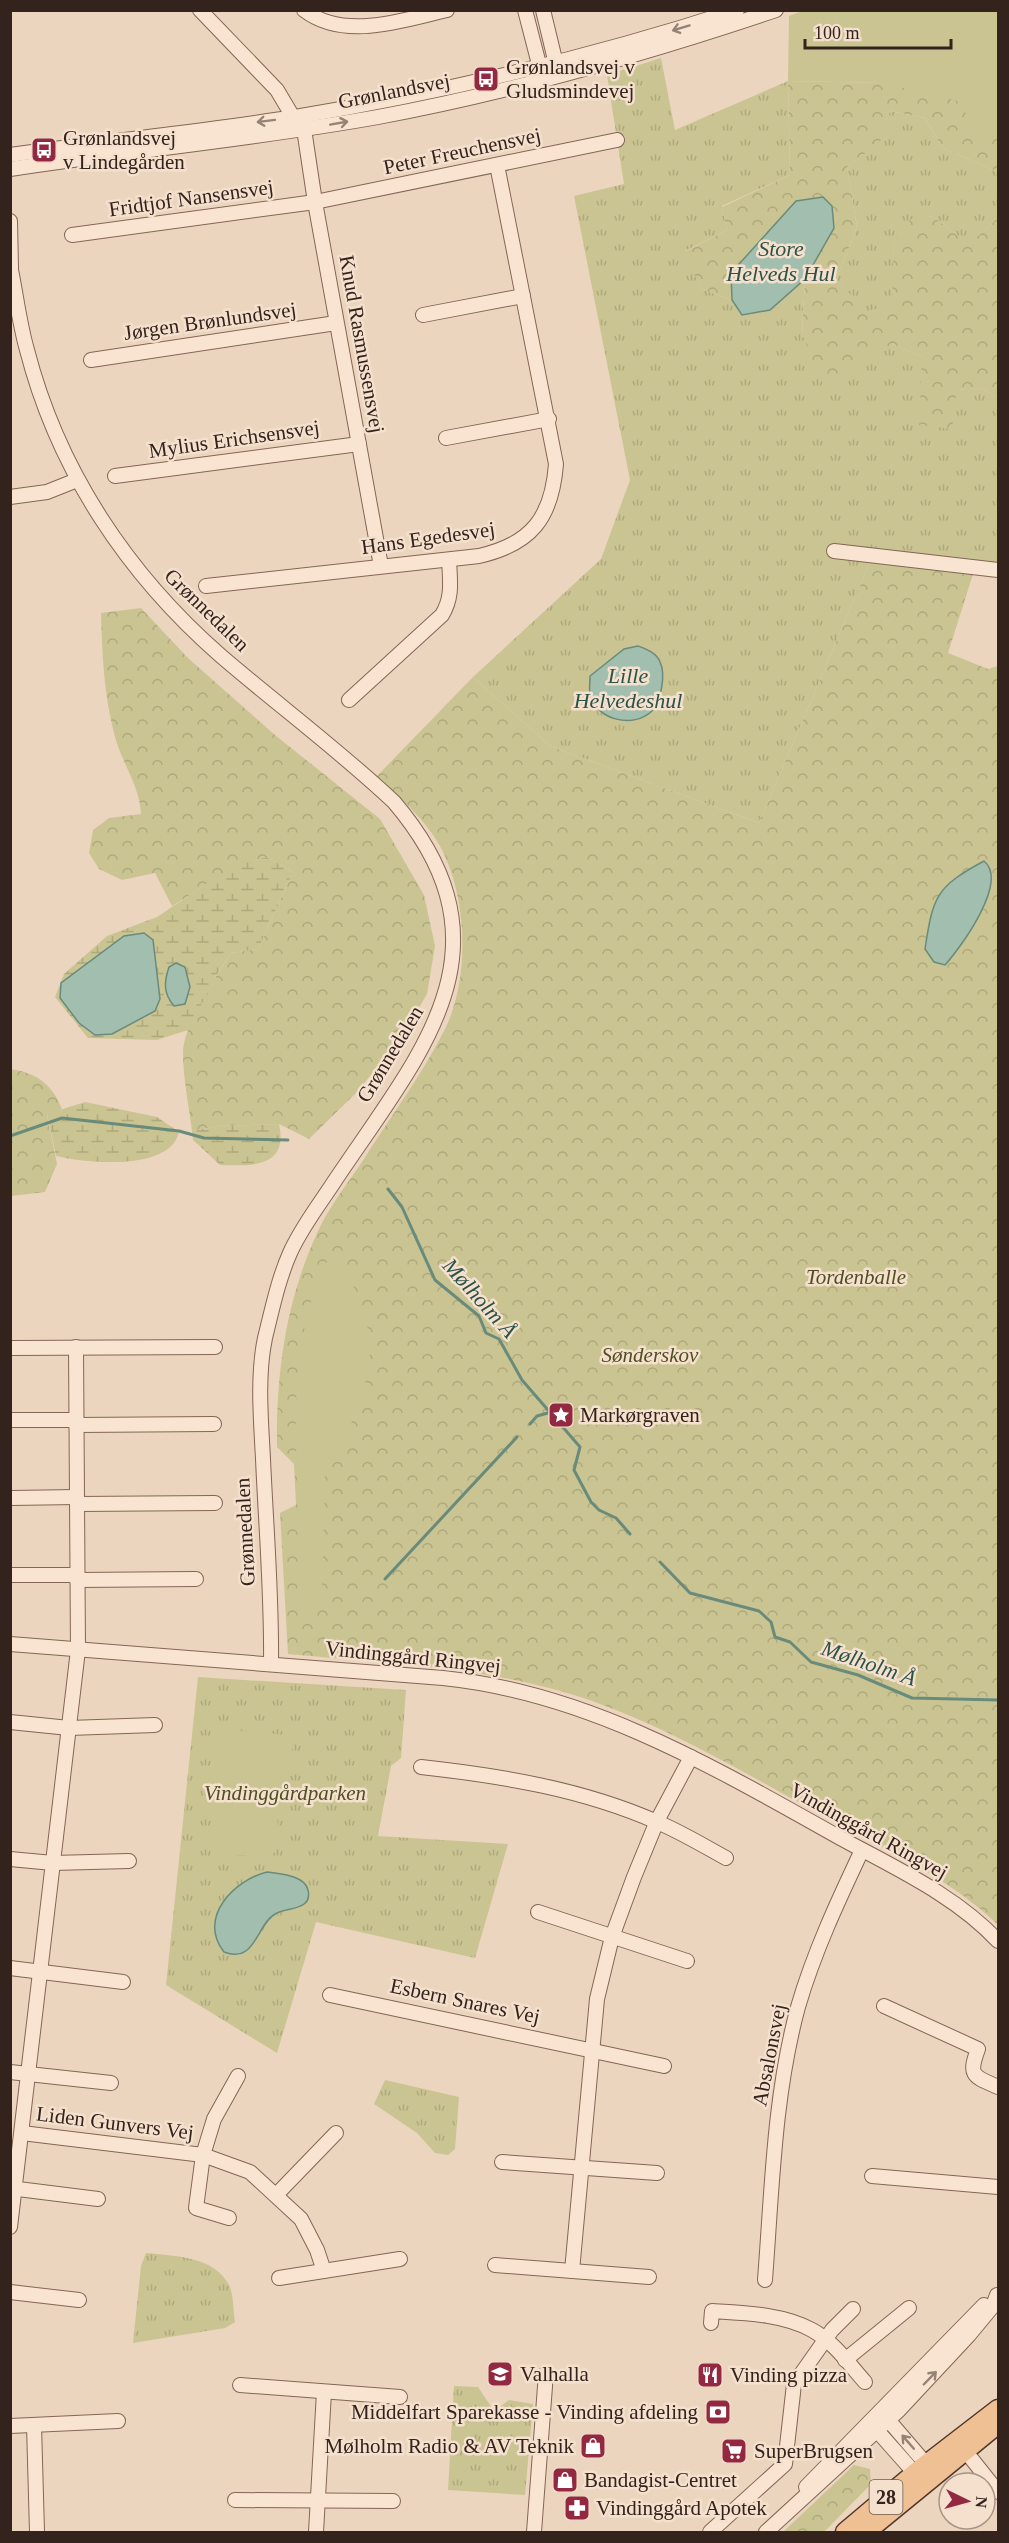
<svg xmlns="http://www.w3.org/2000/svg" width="1009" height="2543" font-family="'Times New Roman',serif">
<defs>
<pattern id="grass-tufts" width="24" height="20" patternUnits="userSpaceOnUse" patternTransform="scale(1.5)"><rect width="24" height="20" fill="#cac492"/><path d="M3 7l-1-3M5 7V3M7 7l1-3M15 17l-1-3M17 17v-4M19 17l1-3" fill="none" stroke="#aea87d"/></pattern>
<pattern id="forest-crowns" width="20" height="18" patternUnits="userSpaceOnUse" patternTransform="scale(1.5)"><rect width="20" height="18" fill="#cac492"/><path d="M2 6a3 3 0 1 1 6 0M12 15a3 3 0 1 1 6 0" fill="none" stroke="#aea87d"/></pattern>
<pattern id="wetland-marsh" width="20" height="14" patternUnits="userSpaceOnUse" patternTransform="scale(1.5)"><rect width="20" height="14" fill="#cac492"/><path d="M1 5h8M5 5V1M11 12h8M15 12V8" fill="none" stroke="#aea87d"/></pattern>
</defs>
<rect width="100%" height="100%" fill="#ecd5be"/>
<g fill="url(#grass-tufts)">
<polygon points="661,58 675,130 788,81 790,175 722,206 727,230 685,251 701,289 732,300 742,315 770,310 805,279 802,334 892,344 922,357 957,390 980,388 998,397 998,574 871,560 759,823 550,746 473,677 601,559 630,480 574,196 624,184 607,75"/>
<polygon points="890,111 925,118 943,148 998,172 998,218 978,236 958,236 932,216 911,220 894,242 893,305 867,312 836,280 857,227 847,167 879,142"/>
<polygon points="198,1677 406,1690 401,1758 391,1766 378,1836 508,1844 475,1958 316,1922 277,2053 166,1985"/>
<polygon points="385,2080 459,2097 455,2149 448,2155 435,2153 417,2133 374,2104"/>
<path d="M 146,2253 C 175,2256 214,2256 229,2285 C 234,2295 233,2311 235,2322 L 225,2328 L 133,2343 L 141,2266 Z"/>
<polygon points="454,2386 478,2387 494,2411 509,2400 533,2404 525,2495 448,2490"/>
</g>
<g fill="url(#forest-crowns)">
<polygon points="788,81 883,83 970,89 998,132 998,172 943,148 925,118 890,111 880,142 847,167 857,227 836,280 867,311 892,305 894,242 911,219 932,216 958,236 978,236 998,218 998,401 998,397 980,388 957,390 952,429 919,425 922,357 892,344 823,385 802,334 805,279 834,228 796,201 731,272 732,300 701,289 684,252 727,230 722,207 790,175"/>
<path d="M 871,560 L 974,571 L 948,653 L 988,669 L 998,666 L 998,1925 C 951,1879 888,1851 831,1820 C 744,1773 651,1716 557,1690 C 470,1666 377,1663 288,1654 L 280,1513 L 296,1505 L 294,1464 L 277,1447 C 276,1372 286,1300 318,1231 C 329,1207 347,1184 362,1162 C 389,1119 421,1076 444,1031 C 472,977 468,885 433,835 C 417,812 396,794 377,776 L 473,677 L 550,746 L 759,823 Z"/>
<path d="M 141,608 L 188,658 L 275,735 L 380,819 L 424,895 L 435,946 L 427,994 L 401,1038 L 357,1092 L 309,1139 L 279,1124 L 219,1126 L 192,1131 C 189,1106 183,1078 183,1053 C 183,1024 216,977 231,953 L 258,949 L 293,872 L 267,857 C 230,866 204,887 172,906 L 155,873 L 122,880 L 99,869 L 89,853 L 93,830 L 109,818 L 141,814 C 140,787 122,763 115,737 C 104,697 102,654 101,613 Z"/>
<path d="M 10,1069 C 37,1073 52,1084 62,1109 L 47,1115 L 57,1164 L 45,1192 L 11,1196 Z"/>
<polygon points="854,2465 870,2469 871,2484 826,2530 823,2532 783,2532"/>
</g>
<g fill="url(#wetland-marsh)" fill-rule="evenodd">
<path d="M 267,857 L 293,872 L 258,949 L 231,953 L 216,976 L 188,1030 L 157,1040 L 88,1038 L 55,997 L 64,974 L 107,936 L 157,917 L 221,874 L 245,863 ZM 144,933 L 153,940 L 160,999 L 61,983 L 124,936 Z"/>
<path d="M 85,1102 L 157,1117 L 179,1132 C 170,1172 86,1163 56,1156 L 47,1114 Z"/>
<path d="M 279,1124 C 289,1168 251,1166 220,1165 L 193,1140 L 192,1131 L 219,1126 Z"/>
</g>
<g fill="#cac492">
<polygon points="805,10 998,11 998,134 965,133 966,103 883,83 788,81 789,16"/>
<path d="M 341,1249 L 372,1341 L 362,1402 L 325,1474 L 322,1594 L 311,1610 L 293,1607 C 295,1596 299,1583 299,1571 C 301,1477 283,1381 315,1290 C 321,1273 325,1258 341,1249 Z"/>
<polygon points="220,1729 287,1735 295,1739 276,1811 279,1831 273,1855 211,1855 218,1732"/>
</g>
<g fill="#a1beaf" stroke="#698b7b" stroke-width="1.5">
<polygon points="823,197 832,206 834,228 805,279 770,310 742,315 732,300 731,273 796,201"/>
<path d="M 638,646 C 646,649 657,653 660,662 C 666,674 661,702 652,711 C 633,729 597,720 590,695 C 589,689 590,682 590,676 L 624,649 Z"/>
<path d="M 984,861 C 1009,881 962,946 945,965 L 934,962 L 925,949 C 933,896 936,887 984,861 Z"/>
<polygon points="144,933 153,940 160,999 155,1011 112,1034 95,1035 79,1023 60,998 61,983 124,936"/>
<path d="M 176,963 L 185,967 L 190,987 L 185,1004 L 174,1006 C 163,993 164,982 169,967 Z"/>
<path d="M 267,1872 C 279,1874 305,1875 308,1890 C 313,1911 286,1907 275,1914 C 256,1925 256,1964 224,1952 C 197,1918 234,1880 267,1872 Z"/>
</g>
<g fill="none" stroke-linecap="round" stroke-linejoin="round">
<g stroke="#698b7b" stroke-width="3">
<polyline points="10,1136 62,1118 179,1131 204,1138 288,1140"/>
<polyline points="388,1189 402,1207 435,1280 479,1316 486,1333 499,1339 522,1380 580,1447 574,1470 591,1502 599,1510 616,1518 630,1534"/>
<polyline points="530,1424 537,1416 548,1413"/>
<polyline points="660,1562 690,1593 759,1611 771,1622 775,1637 790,1642 811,1662 858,1675 912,1698 998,1700"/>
<polyline points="385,1579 517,1437"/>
</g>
<g stroke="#846557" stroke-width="16">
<g id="minor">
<polyline points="200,10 277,90 293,117 304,129 315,202 381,566"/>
<path d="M 304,10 C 344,41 403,20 447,10"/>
<polyline points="525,10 541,72"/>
<polyline points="543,10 557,68"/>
<path d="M 10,155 C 105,141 201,132 295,117 C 444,92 593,57 737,10"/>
<path d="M 10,169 C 133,150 256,139 378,117 C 513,92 645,54 776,10"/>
<polyline points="10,221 11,267"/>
<polyline points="72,235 315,202 617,140"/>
<path d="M 10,265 C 16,293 19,322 27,350 C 58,470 127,574 221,656 C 278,705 339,750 394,802 C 519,949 420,1053 334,1182 C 319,1205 301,1228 290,1253 C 278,1280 272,1310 265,1338 C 257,1376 261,1420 263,1459 C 266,1527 272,1596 271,1664"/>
<polyline points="423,315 523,296"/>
<polyline points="91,360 336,323"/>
<polyline points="446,438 549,419"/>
<polyline points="115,476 359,444"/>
<polyline points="10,497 47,492 77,480"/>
<polyline points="834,551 998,570"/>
<path d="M 206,586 L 479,556 C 532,544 552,517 556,464 L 497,165"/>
<path d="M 349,700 L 442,615 C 453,597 450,581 449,560"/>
<polyline points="11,1348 215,1347"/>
<polyline points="10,1420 76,1420"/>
<polyline points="76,1425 214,1424"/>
<polyline points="10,1498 77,1497"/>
<polyline points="77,1504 215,1503"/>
<polyline points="10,1575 77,1575"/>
<polyline points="77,1580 196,1579"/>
<path d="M 10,1644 L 443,1678 C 590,1693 717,1769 844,1840 C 897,1869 956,1896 998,1941"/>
<polyline points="10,1722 69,1728 155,1725"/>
<path d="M 421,1767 C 502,1776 582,1789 657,1822 C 681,1832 704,1846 726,1858"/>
<polyline points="10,1859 53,1863 129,1861"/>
<polyline points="538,1912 687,1961"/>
<polyline points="10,1968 123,1982"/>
<polyline points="330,1995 664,2066"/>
<path d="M 884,2006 L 978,2049 C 968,2076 973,2076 998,2087"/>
<polyline points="10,2072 111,2083"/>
<polyline points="22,2133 203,2155 250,2172 301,2219 317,2250 324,2271"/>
<polyline points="502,2162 657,2173"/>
<polyline points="872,2176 998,2187"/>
<polyline points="10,2188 98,2199"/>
<polyline points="277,2194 336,2133"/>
<polyline points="229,2218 196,2208 203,2155 214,2119 238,2076"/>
<polyline points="10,2227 78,1650 76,1347"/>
<polyline points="495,2265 649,2277"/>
<polyline points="572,2271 597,1999 612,1937 634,1877 657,1821 691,1757"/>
<polyline points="279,2278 400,2259"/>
<path d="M 765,2280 C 772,2189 774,2095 798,2007 C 814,1952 838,1901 862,1850"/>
<polyline points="10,2292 79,2300"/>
<path d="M 711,2323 L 712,2311 C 745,2313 783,2314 812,2330 C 834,2342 849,2364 865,2382"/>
<polyline points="845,2360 909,2308"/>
<polyline points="240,2385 400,2397"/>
<polyline points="884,2415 932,2471"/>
<polyline points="34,2425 37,2532"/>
<polyline points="10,2426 118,2421"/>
<polyline points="873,2426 920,2479"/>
<polyline points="959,2443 998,2492"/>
<polyline points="806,2487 984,2305"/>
<polyline points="235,2500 393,2501"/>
<polyline points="316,2532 324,2392"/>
<polyline points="534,2532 546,2373"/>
<polyline points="710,2532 785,2464 794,2384 832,2330 853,2309"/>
<polyline points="766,2532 899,2410 969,2335 993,2306 997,2295"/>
</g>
</g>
<g stroke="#51352c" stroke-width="21">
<g id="major">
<polyline points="845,2532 915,2473 998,2409"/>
<polyline points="866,2532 998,2424"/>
</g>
</g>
<use href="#minor" stroke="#f8e4d0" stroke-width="14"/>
<use href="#major" stroke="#f0c095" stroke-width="18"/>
</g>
<defs><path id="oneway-shaft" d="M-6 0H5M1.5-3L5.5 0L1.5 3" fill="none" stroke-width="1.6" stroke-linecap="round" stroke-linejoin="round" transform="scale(1.5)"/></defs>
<g stroke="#968376">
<use href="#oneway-shaft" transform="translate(681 28) rotate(163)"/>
<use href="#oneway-shaft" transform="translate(266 121) rotate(173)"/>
<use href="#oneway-shaft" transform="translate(339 123) rotate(-10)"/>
<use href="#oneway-shaft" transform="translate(930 2378) rotate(-46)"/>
<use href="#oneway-shaft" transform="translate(908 2442) rotate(-131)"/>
</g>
<defs>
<g id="bus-square" transform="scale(1.35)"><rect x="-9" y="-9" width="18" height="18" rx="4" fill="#922940" stroke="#f4e0cd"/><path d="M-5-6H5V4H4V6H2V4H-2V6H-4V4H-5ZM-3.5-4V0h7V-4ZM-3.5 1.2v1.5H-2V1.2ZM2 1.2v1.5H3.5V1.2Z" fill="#fff"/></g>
<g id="sight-square" transform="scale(1.35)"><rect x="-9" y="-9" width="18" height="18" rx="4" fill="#922940" stroke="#f4e0cd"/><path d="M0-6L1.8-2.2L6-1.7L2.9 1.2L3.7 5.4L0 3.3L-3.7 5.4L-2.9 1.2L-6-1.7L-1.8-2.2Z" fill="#fff"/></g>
<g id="school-square" transform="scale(1.35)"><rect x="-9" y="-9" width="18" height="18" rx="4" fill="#922940" stroke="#f4e0cd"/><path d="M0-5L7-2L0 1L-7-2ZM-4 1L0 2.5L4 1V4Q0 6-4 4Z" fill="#fff"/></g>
<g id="restaurant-square" transform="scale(1.35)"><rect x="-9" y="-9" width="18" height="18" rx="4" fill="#922940" stroke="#f4e0cd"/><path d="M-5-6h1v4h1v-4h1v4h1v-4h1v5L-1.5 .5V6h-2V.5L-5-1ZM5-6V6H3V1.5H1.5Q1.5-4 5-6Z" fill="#fff"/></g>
<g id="bank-square" transform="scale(1.35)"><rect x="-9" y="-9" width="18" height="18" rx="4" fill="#922940" stroke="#f4e0cd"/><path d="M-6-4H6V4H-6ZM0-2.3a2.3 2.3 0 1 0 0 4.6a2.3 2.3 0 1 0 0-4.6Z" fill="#fff"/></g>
<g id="shop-square" transform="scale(1.35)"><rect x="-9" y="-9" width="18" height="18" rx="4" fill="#922940" stroke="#f4e0cd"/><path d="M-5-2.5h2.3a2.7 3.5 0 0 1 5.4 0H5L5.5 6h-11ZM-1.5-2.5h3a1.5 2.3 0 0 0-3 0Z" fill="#fff"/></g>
<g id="supermarket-square" transform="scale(1.35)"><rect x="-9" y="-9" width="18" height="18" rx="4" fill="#922940" stroke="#f4e0cd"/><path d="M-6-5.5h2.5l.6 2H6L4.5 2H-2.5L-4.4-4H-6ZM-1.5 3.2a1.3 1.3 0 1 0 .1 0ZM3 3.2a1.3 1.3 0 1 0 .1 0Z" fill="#fff"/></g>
<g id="pharmacy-square" transform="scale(1.35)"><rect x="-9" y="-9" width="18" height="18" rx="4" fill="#922940" stroke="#f4e0cd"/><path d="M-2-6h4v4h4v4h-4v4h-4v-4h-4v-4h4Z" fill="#fff"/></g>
</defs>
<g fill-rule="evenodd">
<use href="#bus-square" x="486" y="79"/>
<use href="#bus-square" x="44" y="150"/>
<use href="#sight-square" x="561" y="1415"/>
<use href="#school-square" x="500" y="2374"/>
<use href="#restaurant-square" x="710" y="2375"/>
<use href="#bank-square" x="718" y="2412"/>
<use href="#shop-square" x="593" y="2446"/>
<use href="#supermarket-square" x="734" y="2451"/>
<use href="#shop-square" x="565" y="2480"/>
<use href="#pharmacy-square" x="577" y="2508"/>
</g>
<g text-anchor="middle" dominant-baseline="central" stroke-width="5" stroke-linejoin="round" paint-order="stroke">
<rect fill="#f4e0cd" stroke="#6e5b51" stroke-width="1.5" x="869.5" y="2480" width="33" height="34" rx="4.5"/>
<g font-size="20" font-weight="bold" fill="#34221c">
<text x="886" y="2497">28</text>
</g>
<g font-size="21" fill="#34221c" stroke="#f4e0cd" text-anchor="start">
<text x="506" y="67">Grønlandsvej v<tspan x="506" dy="24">Gludsmindevej</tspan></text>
<text x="63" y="138">Grønlandsvej<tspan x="63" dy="24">v Lindegården</tspan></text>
<text x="580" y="1415">Markørgraven</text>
<text x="520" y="2374">Valhalla</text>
<text x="730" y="2375">Vinding pizza</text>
<text x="698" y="2412" text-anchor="end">Middelfart Sparekasse - Vinding afdeling</text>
<text x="574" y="2446" text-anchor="end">Mølholm Radio &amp; AV Teknik</text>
<text x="754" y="2451">SuperBrugsen</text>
<text x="584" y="2480">Bandagist-Centret</text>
<text x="596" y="2508">Vindinggård Apotek</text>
</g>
<g font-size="21" fill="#34221c" stroke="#f4e0cd">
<text transform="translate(394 91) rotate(-11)">Grønlandsvej</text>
<text transform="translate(462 151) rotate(-12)">Peter Freuchensvej</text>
<text transform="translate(191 198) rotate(-8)">Fridtjof Nansensvej</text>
<text transform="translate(210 321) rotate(-8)">Jørgen Brønlundsvej</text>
<text transform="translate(362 344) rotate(80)">Knud Rasmussensvej</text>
<text transform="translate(234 439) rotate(-8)">Mylius Erichsensvej</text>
<text transform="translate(428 538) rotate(-8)">Hans Egedesvej</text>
<text transform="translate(207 610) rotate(44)">Grønnedalen</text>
<text transform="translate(390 1054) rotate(-59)">Grønnedalen</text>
<text transform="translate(245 1532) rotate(-93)">Grønnedalen</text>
<text transform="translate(413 1657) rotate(6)">Vindinggård Ringvej</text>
<text transform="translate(869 1831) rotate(29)">Vindinggård Ringvej</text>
<text transform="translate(465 2001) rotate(12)">Esbern Snares Vej</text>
<text transform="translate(769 2055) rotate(-79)">Absalonsvej</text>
<text transform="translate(115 2123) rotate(7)">Liden Gunvers Vej</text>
</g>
<g font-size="21" font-style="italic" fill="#4e5022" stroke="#f4e0cd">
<text x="856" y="1277">Tordenballe</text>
<text x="650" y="1355">Sønderskov</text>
<text x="285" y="1793">Vindinggårdparken</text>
</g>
<g font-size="22" font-style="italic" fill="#2b5348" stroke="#f4e0cd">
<text x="781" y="248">Store<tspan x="781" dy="25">Helveds Hul</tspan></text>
<text x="628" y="675">Lille<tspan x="628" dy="25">Helvedeshul</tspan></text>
<text transform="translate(480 1298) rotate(48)">Mølholm Å</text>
<text transform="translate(869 1663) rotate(19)">Mølholm Å</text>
</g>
</g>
<rect width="1009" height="2543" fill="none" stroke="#34221c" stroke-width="24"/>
<g transform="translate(967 2501) rotate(95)"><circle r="28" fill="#f4e0cd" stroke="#a79486" stroke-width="1.5"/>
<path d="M0-4.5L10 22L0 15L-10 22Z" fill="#922940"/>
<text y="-9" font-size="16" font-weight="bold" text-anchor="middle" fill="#34221c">N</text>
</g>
<path d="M805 39v9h146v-9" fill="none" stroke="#34221c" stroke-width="3"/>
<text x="814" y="39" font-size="18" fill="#34221c" stroke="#f4e0cd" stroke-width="4.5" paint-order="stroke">100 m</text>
</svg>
